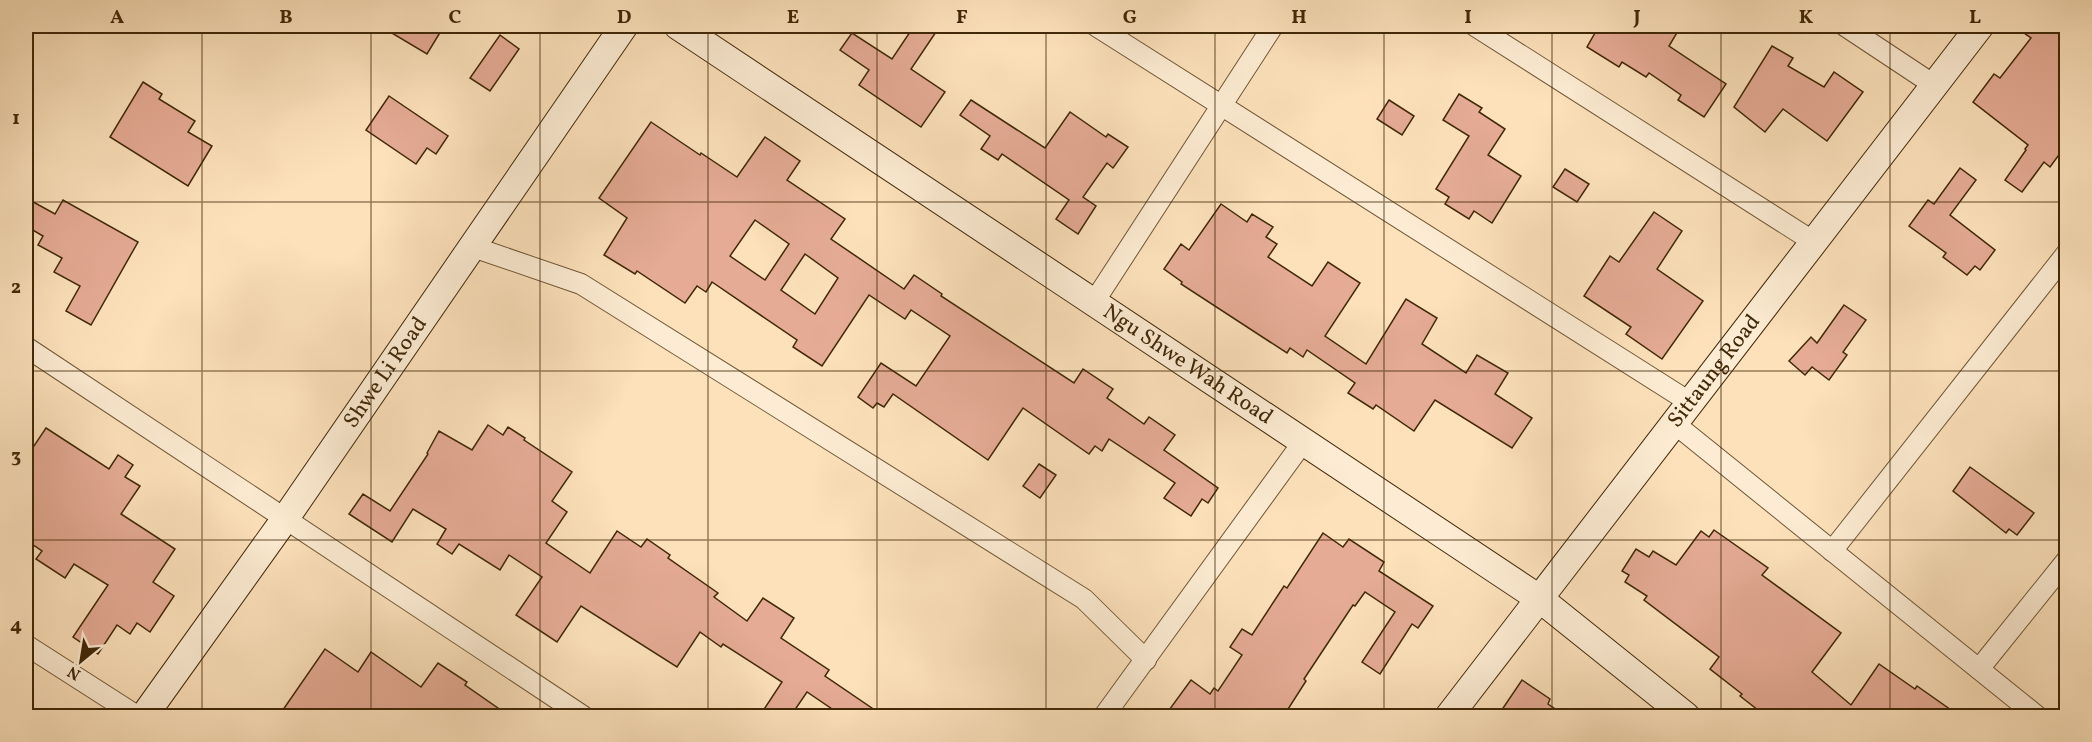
<svg xmlns="http://www.w3.org/2000/svg" width="2092" height="742" font-family="Vollkorn,serif">
<rect width="100%" height="100%" fill="#fce1bb"/>
<filter id="stains"><feTurbulence type="fractalNoise" baseFrequency=".00333" numOctaves="4"/><feColorMatrix values="0 0 0 0 .2 0 0 0 0 .09 0 0 0 0 .02 0 0 0 .5 -.17"/></filter>
<radialGradient id="worn" r=".72"><stop offset=".6" stop-color="#630" stop-opacity="0"/><stop offset="1" stop-color="#630" stop-opacity=".3"/></radialGradient>
<g fill="#e5ab95" stroke="#412808" stroke-width="1.5" fill-rule="evenodd">
<polygon points="380,26 444,26 427,54"/>
<polygon points="914,26 926,26 936,32 911,69 945,92 921,127 859,85 869,70 840,50 852,33 892,59"/>
<polygon points="1599,26 1681,26 1669,46 1726,84 1704,117 1678,100 1681,95 1649,73 1646,77 1622,62 1619,67 1587,47"/>
<polygon points="2014,26 2067,26 2067,144 2050,167 2044,162 2022,192 2005,180 2026,150 2025,149 2028,145 1973,102 1994,74 2000,78 2031,38"/>
<polygon points="500,35 519,49 490,91 470,78"/>
<polygon points="1772,46 1793,58 1788,66 1824,87 1834,72 1863,92 1827,141 1783,109 1765,132 1734,107"/>
<polygon points="143,82 162,94 159,99 195,121 188,132 212,146 188,186 110,137"/>
<polygon points="1459,94 1482,108 1479,112 1505,129 1488,155 1521,176 1492,223 1474,211 1469,219 1445,204 1449,197 1436,189 1469,136 1443,120"/>
<polygon points="389,96 448,136 436,154 427,148 416,164 366,130"/>
<polygon points="971,100 1045,148 1070,112 1106,137 1108,134 1128,147 1113,168 1107,163 1083,197 1096,206 1078,234 1056,219 1069,200 1002,154 998,160 981,149 990,136 960,115"/>
<polygon points="1389,100 1414,116 1402,135 1377,119"/>
<path d="M 651,122 L 700,155 L 701,153 L 737,177 L 765,137 L 800,161 L 787,180 L 845,219 L 831,239 L 904,289 L 914,275 L 942,294 L 941,296 L 1074,383 L 1083,369 L 1113,389 L 1107,398 L 1144,424 L 1149,417 L 1175,435 L 1164,450 L 1218,488 L 1208,503 L 1202,499 L 1191,516 L 1164,498 L 1175,483 L 1109,439 L 1102,451 L 1095,446 L 1089,454 L 1023,408 L 988,460 L 893,394 L 884,407 L 877,403 L 873,408 L 858,397 L 881,363 L 916,386 L 950,336 L 911,310 L 905,319 L 869,295 L 822,366 L 793,347 L 797,340 L 712,282 L 706,292 L 697,286 L 685,303 L 637,271 L 635,274 L 604,255 L 627,218 L 599,198 ZM 755,220 L 789,244 L 765,280 L 730,256 ZM 805,254 L 838,278 L 815,314 L 781,290 Z"/>
<polygon points="1960,168 1976,180 1950,215 1995,250 1980,270 1975,266 1967,275 1943,257 1946,253 1909,226 1928,200 1934,204"/>
<polygon points="1565,169 1589,184 1577,202 1553,187"/>
<polygon points="26,198 55,214 63,200 138,242 91,325 66,311 80,286 54,272 62,258 38,245 43,236 26,226"/>
<polygon points="1221,204 1247,222 1252,214 1273,227 1266,237 1277,244 1268,257 1312,286 1328,262 1360,283 1325,336 1366,364 1406,299 1437,318 1422,344 1466,373 1477,355 1508,373 1495,394 1532,418 1512,448 1435,400 1414,431 1376,405 1373,409 1348,393 1355,383 1307,350 1303,357 1290,348 1287,353 1181,284 1182,282 1164,269 1181,244 1189,250"/>
<polygon points="1654,212 1682,231 1657,269 1703,301 1662,359 1626,334 1631,327 1584,296 1610,256 1619,262"/>
<polygon points="1844,305 1866,320 1843,352 1847,355 1829,380 1812,367 1805,375 1789,361 1811,337 1817,343"/>
<polygon points="488,425 503,435 508,427 525,438 524,440 572,472 552,501 567,512 546,543 590,573 617,531 641,547 647,539 670,555 668,558 718,593 714,597 747,621 763,598 794,618 781,638 829,670 825,676 885,717 844,717 807,692 790,717 759,717 782,682 723,644 721,647 700,632 677,667 581,606 557,642 516,615 542,577 509,555 500,570 459,544 452,554 437,544 446,529 413,509 392,542 349,514 363,494 390,511 428,454 427,453 439,431 472,450"/>
<polygon points="46,428 109,469 118,455 133,465 125,477 140,486 121,514 175,549 153,582 174,596 150,632 137,623 130,634 117,625 98,654 73,637 108,585 74,564 65,578 36,559 42,551 26,540 26,444 32,449"/>
<polygon points="1039,464 1056,475 1040,498 1023,486"/>
<polygon points="1970,467 2034,513 2017,535 2009,529 2006,533 1953,491"/>
<polygon points="1714,530 1768,568 1762,575 1841,633 1812,672 1851,705 1879,664 1915,689 1917,686 1961,717 1767,717 1740,696 1742,694 1710,669 1719,657 1644,600 1647,596 1625,582 1629,575 1622,571 1636,549 1649,557 1653,551 1676,565 1701,531 1709,537"/>
<polygon points="1323,533 1343,547 1349,539 1384,562 1379,571 1433,606 1418,628 1412,624 1380,674 1362,662 1395,612 1365,592 1355,606 1353,605 1304,679 1306,681 1283,717 1164,717 1191,680 1210,694 1214,688 1218,691 1242,655 1230,647 1242,629 1252,635 1284,586 1287,588"/>
<polygon points="325,649 358,672 371,652 421,687 438,663 467,682 465,685 511,717 278,717"/>
<polygon points="1522,680 1550,699 1548,704 1567,717 1497,717"/>
</g>
<g fill="none" stroke-linecap="round" stroke-linejoin="round">
<g stroke="#705635" stroke-width="22">
<g id="street">
<polyline points="1096,26 1691,403"/>
<polyline points="1475,26 1814,242"/>
<polyline points="1845,26 1934,85"/>
<polyline points="473,247 581,284 1084,599 1146,660"/>
<polyline points="1094,302 1273,26"/>
<polyline points="26,347 583,716"/>
<polyline points="1675,424 2037,716"/>
<polyline points="1832,551 2066,254"/>
<polyline points="26,645 137,716"/>
<polyline points="1979,669 2066,561"/>
<polyline points="1104,716 1303,442"/>
</g>
</g>
<g stroke="#412808" stroke-width="29">
<g id="secondary">
<path id="s1" d="M 678,26 L 1540,599 L 1686,716"/>
<path id="s2" d="M 144,716 L 285,519 L 624,26"/>
<path id="s3" d="M 1449,716 L 1980,26"/>
</g>
</g>
<use href="#street" stroke="#fdecd3" stroke-width="20"/>
<use href="#secondary" stroke="#fdecd3" stroke-width="27"/>
</g>
<path fill="none" stroke="#412808" stroke-width="1.5" stroke-opacity="0.55" d="M 202,26 L 202,716M 371,26 L 371,716M 540,26 L 540,716M 708,26 L 708,716M 877,26 L 877,716M 1046,26 L 1046,716M 1215,26 L 1215,716M 1384,26 L 1384,716M 1552,26 L 1552,716M 1721,26 L 1721,716M 1890,26 L 1890,716M 26,202 L 2066,202M 26,371 L 2066,371M 26,540 L 2066,540"/>
<g text-anchor="middle" dominant-baseline="central" stroke-width="6" stroke-linejoin="round" paint-order="stroke">
<g font-size="22" fill="#412808" stroke="#fdecd3">
<text stroke="none"><textPath href="#s1" startOffset="612">Ngu Shwe Wah Road</textPath></text>
<text stroke="none"><textPath href="#s3" startOffset="435">Sittaung Road</textPath></text>
<text stroke="none"><textPath href="#s2" startOffset="420">Shwe Li Road</textPath></text>
</g>
</g>
<rect width="2092" height="742" fill="none" stroke="#fce1bb" stroke-width="66"/>
<g transform="translate(81 661) rotate(210)" stroke="#fdecd3" stroke-width="4.5" paint-order="stroke">
<path d="M0-4.5L10 22L0 15L-10 22Z" fill="#412808"/>
<text y="-9" font-size="16" font-weight="bold" text-anchor="middle" fill="#412808">N</text>
</g>
<rect x="33" y="33" width="2026" height="676" fill="none" stroke="#412808" stroke-width="2"/>
<g font-size="20" text-anchor="middle" font-weight="bold" fill="#412808">
<text x="117" y="23">A</text>
<text x="286" y="23">B</text>
<text x="455" y="23">C</text>
<text x="624" y="23">D</text>
<text x="793" y="23">E</text>
<text x="962" y="23">F</text>
<text x="1130" y="23">G</text>
<text x="1299" y="23">H</text>
<text x="1468" y="23">I</text>
<text x="1637" y="23">J</text>
<text x="1806" y="23">K</text>
<text x="1975" y="23">L</text>
<text x="16" y="124">1</text>
<text x="16" y="293">2</text>
<text x="16" y="462">3</text>
<text x="16" y="631">4</text>
</g>
<rect width="100%" height="100%" filter="url(#stains)"/>
<rect width="100%" height="100%" fill="url(#worn)"/>
</svg>
